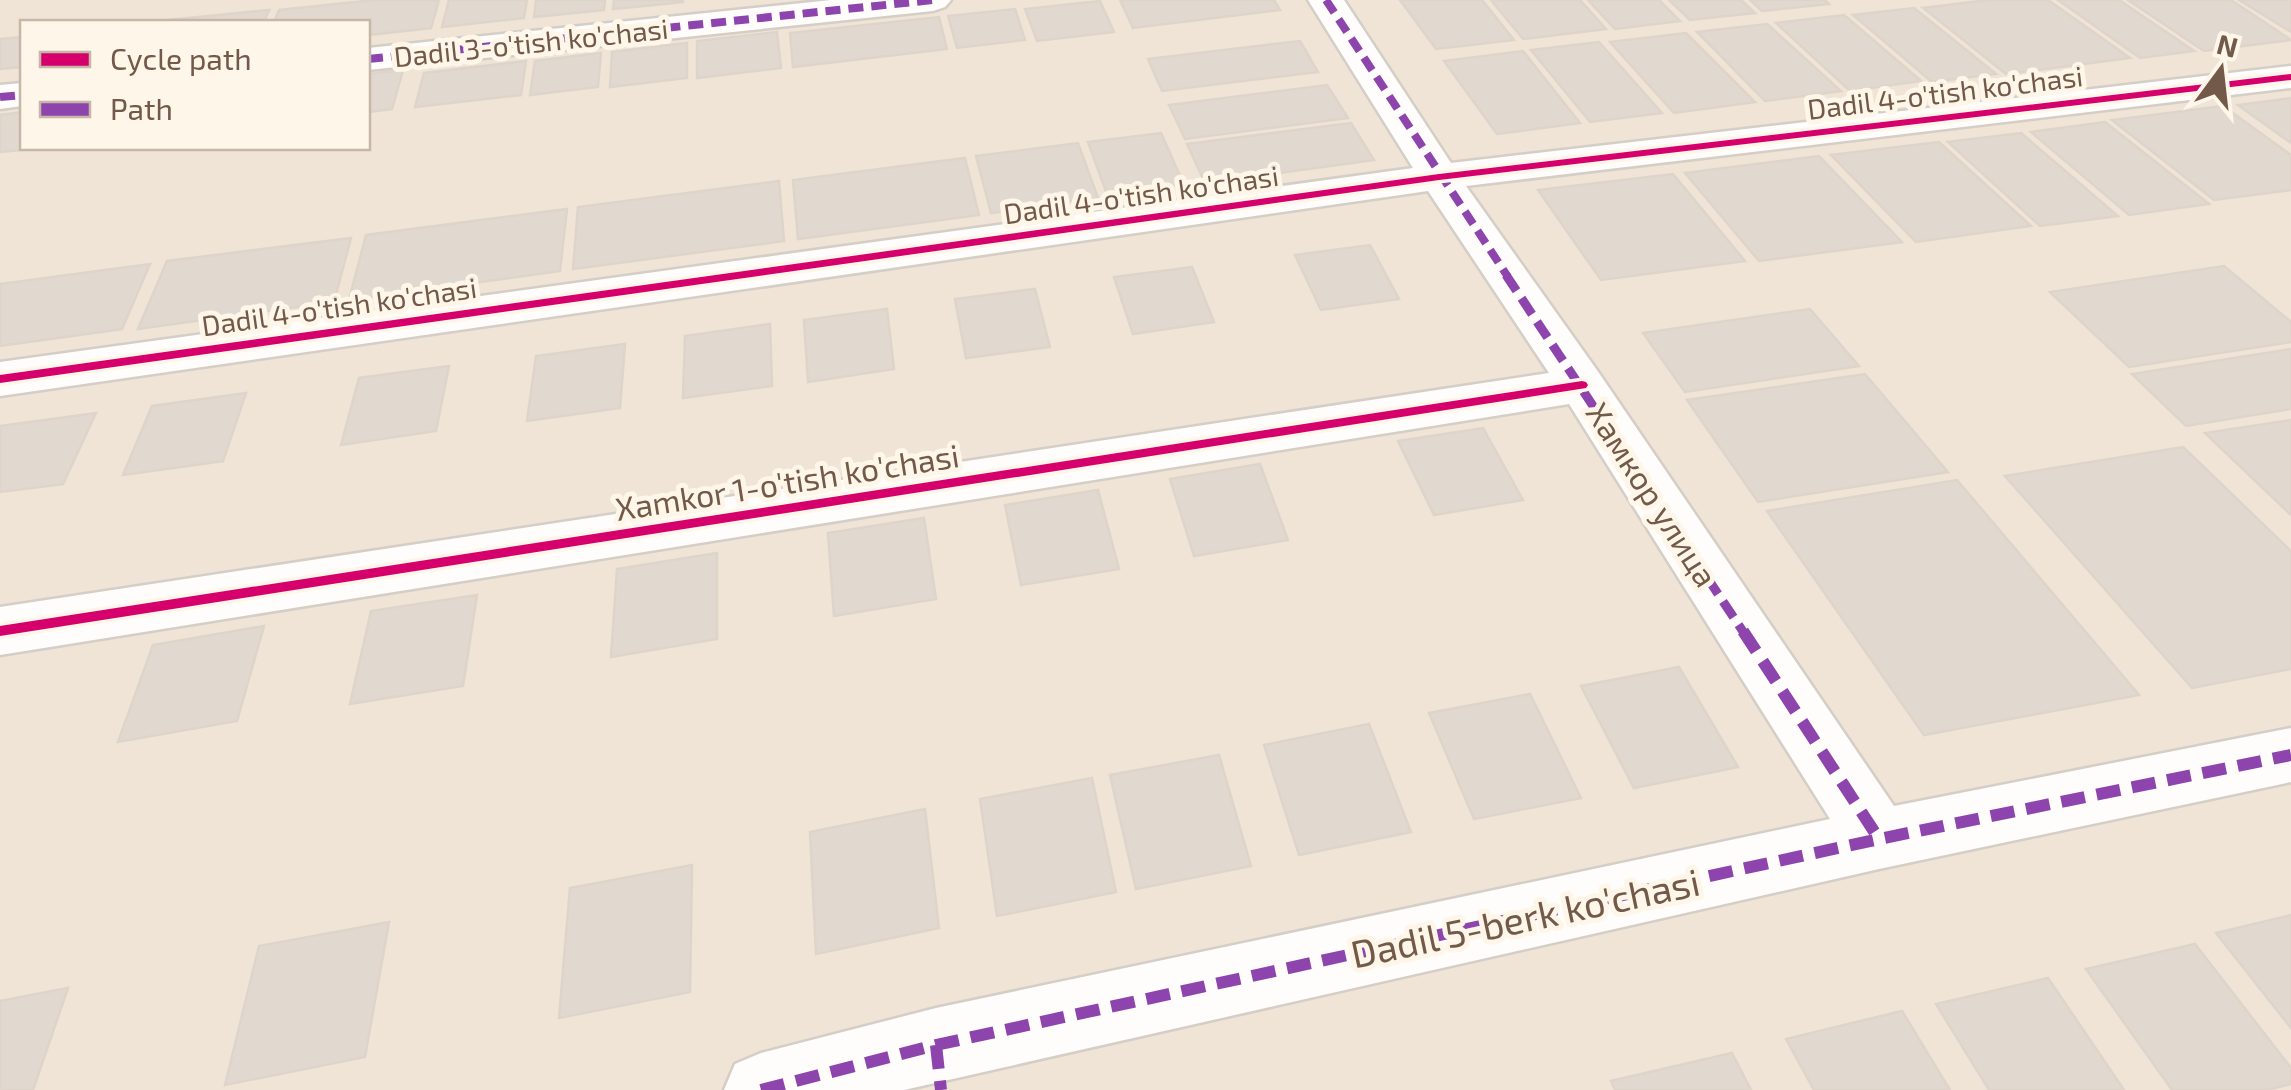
<svg xmlns="http://www.w3.org/2000/svg" width="2291" height="1090" font-family="'Exo 2',sans-serif">
<rect width="100%" height="100%" fill="#f5f1e8"/>
<path fill="#efe4d5" fill-rule="evenodd" d="M 0,0 L 2291,0 L 2291,1090 L 0,1090 ZM 22,22 L 368,22 L 368,148 L 22,148 Z"/>
<g fill="#e1d9d0" stroke="#ded4ca" stroke-width="2.5">
<polygon points="375,0 439,0 431,28 368,35 368,22 274,22 279,10"/>
<polygon points="449,0 527,0 524,18 442,27"/>
<polygon points="536,0 605,0 604,10 534,17"/>
<polygon points="614,0 683,0 683,2 613,9"/>
<polygon points="1120,0 1274,0 1280,10 1133,28"/>
<polygon points="1400,0 1482,0 1514,40 1436,49"/>
<polygon points="1491,0 1580,0 1606,29 1523,39"/>
<polygon points="1588,0 1659,0 1680,21 1615,29"/>
<polygon points="1669,0 1741,0 1755,13 1690,20"/>
<polygon points="1750,0 1825,0 1829,4 1762,11"/>
<polygon points="1988,0 2048,0 2130,58 2006,74 1923,8"/>
<polygon points="2058,0 2119,0 2194,51 2140,58"/>
<polygon points="2128,0 2231,0 2291,40 2204,51"/>
<polygon points="2239,0 2291,0 2291,32"/>
<polygon points="1100,1 1114,32 1037,41 1025,9"/>
<polygon points="1914,8 1996,74 1932,82 1853,15"/>
<polygon points="1015,9 1025,40 957,48 948,16"/>
<polygon points="269,10 264,22 148,22"/>
<polygon points="1844,15 1921,81 1850,91 1776,23"/>
<polygon points="939,17 947,49 793,67 790,33"/>
<polygon points="1767,24 1841,91 1765,101 1697,32"/>
<polygon points="777,32 781,68 697,78 697,41"/>
<polygon points="1686,33 1755,102 1674,113 1610,42"/>
<polygon points="22,37 22,67 0,69 0,39"/>
<polygon points="1300,41 1318,72 1162,91 1148,59"/>
<polygon points="1599,42 1662,113 1590,122 1531,50"/>
<polygon points="687,43 687,78 610,87 612,52"/>
<polygon points="1523,51 1580,123 1497,134 1444,61"/>
<polygon points="601,53 598,87 530,95 535,61"/>
<polygon points="526,61 521,95 415,107 424,73"/>
<polygon points="403,70 392,109 368,112 368,74"/>
<polygon points="1327,85 1348,118 1185,139 1169,105"/>
<polygon points="2291,98 2291,143 2238,105"/>
<polygon points="2223,106 2291,155 2291,190 2214,200 2112,120"/>
<polygon points="22,112 22,148 41,148 0,152 0,115"/>
<polygon points="2105,122 2209,204 2129,215 2031,132"/>
<polygon points="1351,123 1374,160 1205,183 1187,144"/>
<polygon points="1161,133 1185,187 1108,197 1088,142"/>
<polygon points="2021,133 2118,216 2040,226 1948,142"/>
<polygon points="1939,142 2031,226 1916,242 1831,155"/>
<polygon points="1078,143 1098,198 991,213 976,156"/>
<polygon points="1819,156 1902,242 1759,261 1685,173"/>
<polygon points="965,158 979,215 798,239 793,180"/>
<polygon points="1673,174 1745,261 1601,280 1538,190"/>
<polygon points="779,181 784,241 573,269 578,207"/>
<polygon points="567,209 560,271 349,300 366,235"/>
<polygon points="351,238 334,302 138,329 167,261"/>
<polygon points="1370,245 1399,299 1321,310 1295,255"/>
<polygon points="150,264 122,329 0,346 0,284"/>
<polygon points="2224,266 2291,322 2291,342 2129,367 2050,292"/>
<polygon points="1192,267 1214,322 1133,334 1114,277"/>
<polygon points="1035,289 1050,347 966,358 955,299"/>
<polygon points="887,309 894,369 808,382 804,320"/>
<polygon points="1810,309 1859,366 1685,392 1643,333"/>
<polygon points="770,324 772,386 683,398 685,336"/>
<polygon points="625,344 620,408 527,421 536,356"/>
<polygon points="2291,349 2291,409 2186,426 2132,374"/>
<polygon points="449,366 436,431 341,445 359,378"/>
<polygon points="1865,374 1948,472 1758,502 1687,400"/>
<polygon points="246,393 223,461 123,475 152,406"/>
<polygon points="96,413 63,484 0,492 0,426"/>
<polygon points="2291,420 2291,515 2205,433"/>
<polygon points="1483,428 1523,500 1434,515 1398,441"/>
<polygon points="2183,447 2291,551 2291,669 2192,688 2005,476"/>
<polygon points="1260,464 1288,540 1194,556 1170,479"/>
<polygon points="1957,480 2139,695 1924,735 1767,511"/>
<polygon points="1098,490 1119,569 1021,585 1005,505"/>
<polygon points="924,518 936,599 834,616 828,533"/>
<polygon points="717,553 717,639 611,657 617,569"/>
<polygon points="477,595 463,686 350,704 371,611"/>
<polygon points="264,626 237,721 118,742 153,645"/>
<polygon points="1679,667 1738,767 1634,788 1581,686"/>
<polygon points="1530,694 1581,798 1474,819 1429,713"/>
<polygon points="1369,724 1411,832 1299,855 1264,745"/>
<polygon points="1219,755 1251,866 1136,889 1110,775"/>
<polygon points="1092,778 1116,892 997,916 980,799"/>
<polygon points="925,809 939,928 816,954 810,832"/>
<polygon points="692,865 690,992 559,1018 570,888"/>
<polygon points="2291,915 2291,1028 2216,933"/>
<polygon points="389,922 365,1057 225,1085 259,946"/>
<polygon points="2195,944 2291,1068 2291,1084 2267,1090 2172,1090 2086,969"/>
<polygon points="2048,978 2124,1090 1989,1090 1936,1004"/>
<polygon points="68,988 33,1090 0,1090 0,1001"/>
<polygon points="1902,1011 1950,1090 1814,1090 1786,1039"/>
<polygon points="1732,1053 1751,1090 1615,1090 1611,1081"/>
</g>
<g fill="none" stroke-linecap="round" stroke-linejoin="round">
<g stroke="#d4cec6" stroke-width="5">
<g id="street">
<polygon points="831,0 951,0 945,7 933,11 368,70 368,48"/>
<polygon points="1308,0 1344,0 1451,163 2291,66 2291,88 1466,186 1599,373 1894,806 2291,728 2291,782 1879,869 904,1090 724,1090 735,1064 761,1053 936,1008 1830,819 1569,404 0,655 0,607 1549,373 1428,191 0,396 0,362 1413,168"/>
<polygon points="22,83 22,106 0,109 0,85"/>
</g>
</g>
<use href="#street" fill="#fefdfc" fill-rule="evenodd"/>
<g stroke="#8e44ad" stroke-width="8" stroke-dasharray="15 8" stroke-linecap="butt">
<polyline points="1326,0 1508,277"/>
<polyline points="368,59 933,0"/>
<polyline points="0,97 22,95"/>
</g>
<polyline stroke="#8e44ad" stroke-width="9" stroke-dasharray="19 9" stroke-linecap="butt" points="1506,275 1744,633"/>
<g stroke="#8e44ad" stroke-width="12" stroke-dasharray="24 12" stroke-linecap="butt">
<polyline points="1743,631 1879,839"/>
<polyline points="936,1045 941,1090"/>
<polyline points="761,1090 936,1045 1879,839 2291,755"/>
</g>
<g stroke="#fef6e8" stroke-width="7">
<g id="cycleway">
<polygon points="2291,74 2291,80 1439,180 0,383 0,375 1439,174"/>
<polygon points="1582,381 1586,382 1588,385 1586,388 0,636 0,626"/>
</g>
</g>
<use href="#cycleway" fill="#d6006c" fill-rule="evenodd"/>
</g>
<g text-anchor="middle" dominant-baseline="central" stroke-width="10" stroke-linejoin="round" paint-order="stroke">
<g font-size="28" fill="#725949" stroke="#fef6e8">
<text transform="translate(531 42) rotate(-6)">Dadil 3-o'tish ko'chasi</text>
<text transform="translate(1945 92) rotate(-7)">Dadil 4-o'tish ko'chasi</text>
<text transform="translate(1141 194) rotate(-8)">Dadil 4-o'tish ko'chasi</text>
<text transform="translate(339 306) rotate(-8)">Dadil 4-o'tish ko'chasi</text>
</g>
<g font-size="32" fill="#725949" stroke="#fef6e8">
<text transform="translate(787 481) rotate(-9)">Xamkor 1-o'tish ko'chasi</text>
<text transform="translate(1653 494) rotate(57)">Хамкор улица</text>
</g>
<g font-size="38" fill="#725949" stroke="#fef6e8">
<text transform="translate(1525 917) rotate(-12)">Dadil 5-berk ko'chasi</text>
</g>
</g>
<rect x="20" y="20" width="350" height="130" fill="#fef6e8" stroke="#c6b7a8" stroke-width="2.5"/>
<rect x="40" y="52" width="50" height="15" fill="#d6006c" stroke="#c6b7a8" stroke-width="2.5"/>
<text x="110" y="70" font-size="30" fill="#725949">Cycle path</text>
<rect x="40" y="102" width="50" height="15" fill="#8e44ad" stroke="#c6b7a8" stroke-width="2.5"/>
<text x="110" y="120" font-size="30" fill="#725949">Path</text>
<g transform="translate(2221 70) rotate(15)" stroke="#fef6e8" stroke-width="8" paint-order="stroke">
<path d="M0-8L18 38L0 25L-18 38Z" fill="#725949"/>
<text y="-15" font-size="28" font-weight="bold" text-anchor="middle" fill="#725949">N</text>
</g>
</svg>
